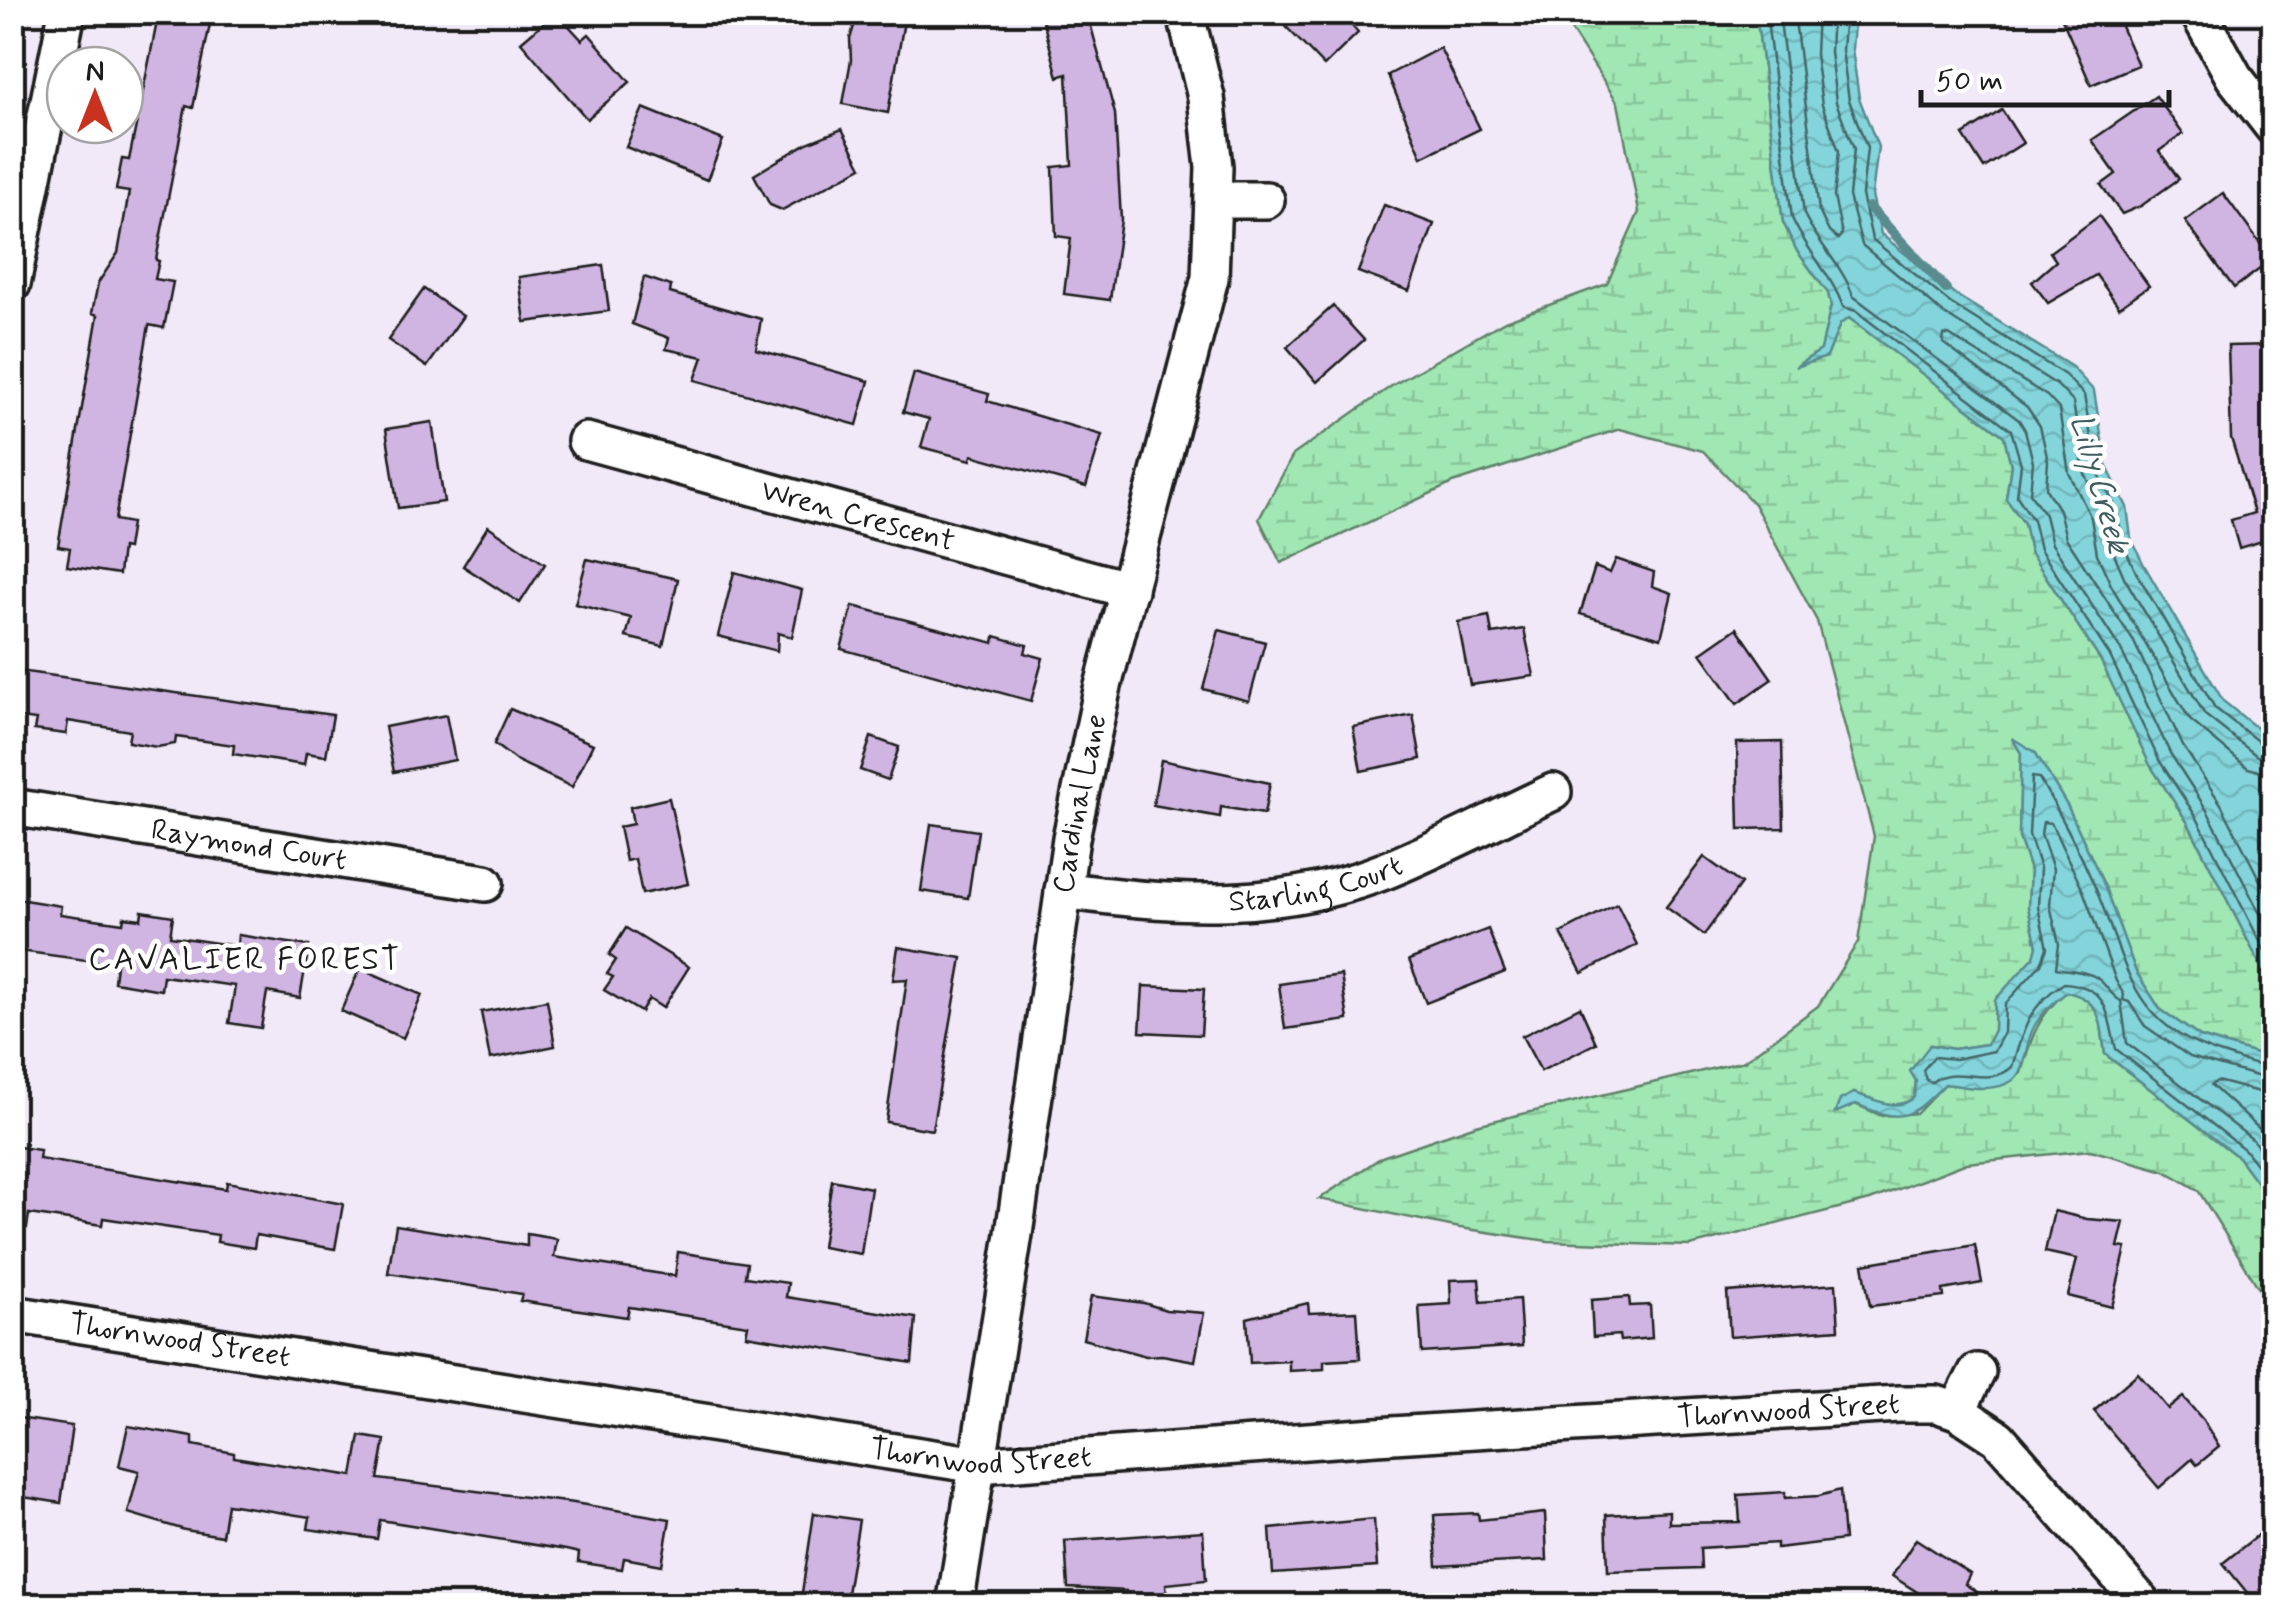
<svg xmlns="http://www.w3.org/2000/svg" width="2286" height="1618" font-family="Mynerve,sans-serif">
<defs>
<pattern id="wetland-marsh" width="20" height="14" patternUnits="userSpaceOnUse" patternTransform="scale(2.5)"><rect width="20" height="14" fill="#a0e7b4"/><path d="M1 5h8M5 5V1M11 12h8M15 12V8" fill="none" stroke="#89c69a"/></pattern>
<pattern id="water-waves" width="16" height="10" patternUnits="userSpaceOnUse" patternTransform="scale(2.5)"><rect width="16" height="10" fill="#83d5db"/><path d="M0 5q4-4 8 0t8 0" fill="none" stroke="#71b6bb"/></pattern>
</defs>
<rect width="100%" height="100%" fill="#f1e9f7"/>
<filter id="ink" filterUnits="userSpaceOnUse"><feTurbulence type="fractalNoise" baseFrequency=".01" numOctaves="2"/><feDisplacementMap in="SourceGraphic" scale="20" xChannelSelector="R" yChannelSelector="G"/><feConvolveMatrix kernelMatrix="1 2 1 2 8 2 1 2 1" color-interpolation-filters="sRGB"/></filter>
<g filter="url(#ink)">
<path fill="url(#wetland-marsh)" stroke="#5e8268" stroke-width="2.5" d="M 1560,13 L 1756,13 L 1783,222 L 1797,251 L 1828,293 L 1831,306 L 1821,350 L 1799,364 L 1827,357 L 1840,324 L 1849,318 L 2004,436 L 2011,465 L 2006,499 L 2024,523 L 2030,552 L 2101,661 L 2150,765 L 2188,823 L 2273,990 L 2273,1059 L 2200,1037 L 2160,1009 L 2136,972 L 2104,885 L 2068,807 L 2035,752 L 2014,741 L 2021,753 L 2019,837 L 2030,870 L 2028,907 L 2037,946 L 2034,957 L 1995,1000 L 1994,1031 L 1987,1044 L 1954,1049 L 1930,1045 L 1916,1081 L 1914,1097 C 1897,1113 1874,1099 1854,1093 L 1836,1112 L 1855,1104 L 1882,1116 L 1917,1113 L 1945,1084 L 1986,1088 L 2021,1073 C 2031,1038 2038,1015 2066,992 L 2085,996 L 2100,1017 L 2105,1054 L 2238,1157 L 2273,1204 L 2273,1319 L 2258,1287 L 2198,1190 L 2165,1171 L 2090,1150 L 1967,1163 L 1870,1200 L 1690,1246 L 1548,1241 L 1460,1228 L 1319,1199 L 1382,1157 L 1476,1125 L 1744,1061 L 1818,1006 L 1858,942 L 1874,836 L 1817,621 L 1754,504 L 1703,451 L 1620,429 L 1453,483 L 1281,563 L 1259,519 L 1293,455 L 1393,385 L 1505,321 L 1607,284 L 1639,212 L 1618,103 Z"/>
<g fill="url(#water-waves)" stroke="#5a8b8f" stroke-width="2.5">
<polygon points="1756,13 1855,13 1852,49 1859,98 1878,147 1872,195 1881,234 1956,295 2072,367 2094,391 2106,465 2127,507 2131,538 2144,565 2223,701 2273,741 2273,990 2188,823 2150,765 2101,661 2030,552 2024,523 2006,499 2011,465 2004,436 1849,318 1840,324 1827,357 1795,367 1821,350 1831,306 1828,293 1797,251 1783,222"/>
<path d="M 2012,738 L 2035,752 L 2068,807 L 2104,885 L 2136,972 L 2160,1009 L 2200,1037 L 2273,1059 L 2273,1204 L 2238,1157 L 2105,1054 C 2101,1023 2102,1000 2067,992 C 2054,1002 2042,1012 2034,1027 C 2019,1057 2032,1086 1985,1088 C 1972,1089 1958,1085 1945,1084 C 1910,1119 1902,1124 1856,1104 L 1835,1113 L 1840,1100 L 1854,1093 C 1874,1099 1898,1113 1914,1097 L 1916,1081 L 1910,1071 L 1930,1045 L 1954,1049 L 1987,1044 L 1994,1030 L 1995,1000 L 2034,957 L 2037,946 L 2028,907 L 2030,870 L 2019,837 L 2021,753 Z"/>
</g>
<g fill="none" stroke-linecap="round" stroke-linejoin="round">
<g stroke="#456668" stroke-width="2.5">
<path d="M 1766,12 L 1792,218 C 1806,250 1832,275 1843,307 L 1856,311 L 2011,430 L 2021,464 L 2017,496 L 2033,520 L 2040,549 L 2110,656 L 2159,760 L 2197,818 L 2274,969"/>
<path d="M 1779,12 L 1804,214 C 1817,243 1843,266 1853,296 L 2019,420 L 2025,430 L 2033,462 L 2030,493 L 2045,515 L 2052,544 L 2121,650 L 2170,753 L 2208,812 L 2274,941"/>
<polyline points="1794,12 1819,211 1829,232 1838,239 1842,234 1834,197 1839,151 1822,105 1815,54 1817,12"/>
<polyline points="1832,12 1830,52 1836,102 1854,149 1849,196 1862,245 1943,313 2057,385 2073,402 2084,472 2105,513 2110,544 2124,577 2205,715 2257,756 2274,760"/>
<polyline points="1845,12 1842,50 1849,100 1867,148 1862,195 1872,239 1950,303 2065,375 2084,395 2096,468 2117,510 2122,541 2135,570 2215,708 2264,746 2274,748"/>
<polyline points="2274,775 2248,768 2190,720 2111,585 2097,554 2091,518 2069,473 2059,409 2047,396 1949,335 1944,335 1943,343 2027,407 2040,426 2048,461 2046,489 2059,510 2066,538 2134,642 2183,746 2221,804 2274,908"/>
<path d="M 2274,1068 C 2256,1067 2239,1059 2222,1054 C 2129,1025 2128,965 2095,887 C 2079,850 2060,813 2039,778 L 2032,777 L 2029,835 L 2040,868 L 2038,907 L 2047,948 L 2041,964 L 2005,1004 L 2004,1032 L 1994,1051 L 1955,1059 L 1934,1057 L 1923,1070 L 1926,1080 L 1932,1082 C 1954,1063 1988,1089 2012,1067 C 2022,1032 2031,1002 2064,983 C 2109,986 2107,1014 2116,1049 L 2244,1149 L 2274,1187"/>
<path d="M 2274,1081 L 2190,1057 L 2145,1026 L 2129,1002 L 2123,1000 L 2124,995 L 2116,981 L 2084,893 L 2051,823 L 2043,822 L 2041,834 L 2053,869 L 2050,905 L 2059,944 L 2056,968 C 2068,971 2085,970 2097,978 C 2107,985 2111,996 2121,1001 L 2127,1043 L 2252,1139 L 2274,1167"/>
<polyline points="2274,1096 2217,1081 2211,1085 2274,1142"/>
</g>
<polyline stroke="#5a8b8f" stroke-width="10" points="1869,207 1946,289"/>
</g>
<g fill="#d0b5e3" stroke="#1c1c1c" stroke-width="2.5">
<polygon points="159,12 211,19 193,108 186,106 156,260 159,261 155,279 173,282 164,328 149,325 115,520 131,523 127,549 122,548 119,574 67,566 70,548 58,546 98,315 92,313 98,283 118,253 129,192 116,190 122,159 129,160"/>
<polygon points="556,12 582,40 589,34 630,82 587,119 521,42"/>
<polygon points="1061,12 1087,12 1115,114 1121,220 1110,300 1064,294 1071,238 1056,236 1053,167 1072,165 1067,74 1058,77 1042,17"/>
<polygon points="1272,12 1340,12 1358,33 1324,66"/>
<polygon points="2059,12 2100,12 2103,21 2116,15 2138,65 2091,85"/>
<polygon points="858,13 904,21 888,113 843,104 851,60 850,39"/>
<polygon points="1440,48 1480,129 1422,157 1388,75"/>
<polygon points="2156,96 2183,134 2159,151 2179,179 2141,206 2122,214 2101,185 2116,174 2092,140"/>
<polygon points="643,108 723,140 707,180 626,147"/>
<polygon points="2002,110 2023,143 1984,168 1963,135"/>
<polygon points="842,129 862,167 782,210 770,205 754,175 807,143"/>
<polygon points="2223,193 2272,260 2234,288 2185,221"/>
<polygon points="1384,205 1434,224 1409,291 1358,272"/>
<polygon points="2099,216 2149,286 2119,307 2096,275 2048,303 2032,282 2056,261 2050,252"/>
<polygon points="603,265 609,311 525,322 519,277"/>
<polygon points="644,277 671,286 670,293 761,319 756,349 869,381 857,425 695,380 703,357 666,349 669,338 632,324"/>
<polygon points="424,289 463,316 427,367 388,340"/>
<polygon points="1333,306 1364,340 1317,382 1287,347"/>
<polygon points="2274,345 2274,555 2267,556 2262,541 2239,548 2231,520 2254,513 2231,438 2228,346"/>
<polygon points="914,373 989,394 987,401 1102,435 1086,487 972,455 971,460 921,447 929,419 903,412"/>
<polygon points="432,422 444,502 398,508 386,429"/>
<polygon points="488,526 545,564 520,603 463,566"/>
<polygon points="587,559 678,579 663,646 626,637 631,618 575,604"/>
<polygon points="1616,559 1654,572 1652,586 1672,593 1661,638 1580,614 1595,567 1610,573"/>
<polygon points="734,572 802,590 792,637 778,633 777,651 718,636"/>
<polygon points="853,606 994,643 995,636 1027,645 1025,653 1043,658 1031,701 841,649"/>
<polygon points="1489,616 1492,634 1524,629 1534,676 1470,685 1458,622"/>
<polygon points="1737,628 1772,679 1737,704 1701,653"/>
<polygon points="1219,630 1265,642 1249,701 1203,689"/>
<polygon points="12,670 333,715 326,756 306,753 304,765 233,754 234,745 176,737 175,744 157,747 128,742 130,731 68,721 66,734 34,730 36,720 12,717"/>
<polygon points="510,709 593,744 572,787 515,760 494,744"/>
<polygon points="446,715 455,760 394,772 385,727"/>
<polygon points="1413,715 1421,759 1361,771 1353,727"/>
<polygon points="871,737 899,747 888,780 860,770"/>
<polygon points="1782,742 1784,828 1739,829 1737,743"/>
<polygon points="1161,760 1270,783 1264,814 1221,807 1220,817 1153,805"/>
<polygon points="669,798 688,884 642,894 635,859 626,861 619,827 633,824 630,807"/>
<polygon points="931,824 978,831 968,898 921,891"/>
<polygon points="1704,857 1741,884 1704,935 1666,907"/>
<polygon points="12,898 61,906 60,914 123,923 124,917 141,919 142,911 173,916 170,936 237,946 238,935 309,946 300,998 267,992 261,1028 229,1023 235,986 163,976 161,990 114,982 116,964 12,950"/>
<polygon points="1617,904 1637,945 1582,973 1561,933"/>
<polygon points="626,928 689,967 663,1008 649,999 641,1012 604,990 613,977 607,974 616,960 609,955"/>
<polygon points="1488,929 1505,972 1426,1003 1409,960"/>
<polygon points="898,947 962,958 932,1130 886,1122 907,979 893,980"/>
<polygon points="360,968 422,995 403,1038 341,1011"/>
<polygon points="1341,975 1348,1020 1285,1029 1279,984"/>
<polygon points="1143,986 1204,989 1201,1035 1140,1032"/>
<polygon points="547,1000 555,1046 490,1059 481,1012"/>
<polygon points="1580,1007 1596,1043 1541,1071 1522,1036"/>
<polygon points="12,1146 40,1150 39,1159 226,1189 227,1182 343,1204 335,1249 256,1235 254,1248 217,1242 218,1235 103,1218 102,1225 29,1214 27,1228 12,1227"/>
<polygon points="832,1180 871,1188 861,1254 822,1247"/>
<polygon points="2054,1211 2087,1219 2124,1222 2118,1247 2126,1248 2112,1307 2068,1296 2077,1259 2045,1252"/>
<polygon points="396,1225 527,1246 527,1234 557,1239 554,1257 675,1276 678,1252 747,1263 745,1277 788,1283 786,1297 916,1318 912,1363 746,1335 748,1325 629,1307 627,1317 520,1301 522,1294 388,1273"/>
<polygon points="1975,1245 1982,1283 1943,1290 1944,1297 1870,1306 1863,1264"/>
<polygon points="1479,1279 1481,1302 1519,1299 1522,1346 1422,1353 1419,1306 1451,1304 1450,1280"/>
<polygon points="1836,1284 1839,1329 1730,1337 1727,1292"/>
<polygon points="1091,1296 1144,1303 1166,1310 1204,1313 1195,1361 1162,1355 1146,1356 1083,1339"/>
<polygon points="1629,1297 1630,1306 1650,1305 1652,1338 1620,1341 1619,1335 1593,1337 1591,1300"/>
<polygon points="1308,1303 1309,1313 1357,1311 1360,1359 1324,1361 1324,1369 1289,1371 1289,1361 1250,1363 1247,1318"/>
<polygon points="2138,1373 2168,1409 2183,1397 2203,1420 2219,1447 2197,1465 2192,1459 2159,1488 2094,1411"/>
<polygon points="12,1417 72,1426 61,1503 17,1496 19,1477 12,1476"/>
<polygon points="128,1426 193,1437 193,1445 234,1453 234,1457 353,1476 360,1436 385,1440 378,1479 574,1503 670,1519 662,1565 624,1558 622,1569 578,1562 579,1553 566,1550 380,1520 377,1539 308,1529 310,1517 227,1504 222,1536 185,1530 128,1513 139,1471 119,1466"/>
<polygon points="1840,1490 1844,1540 1777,1548 1777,1543 1700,1548 1701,1568 1608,1571 1606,1515 1669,1511 1669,1523 1740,1522 1738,1495 1785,1492 1785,1498 1819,1496"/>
<polygon points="814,1513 859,1520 845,1606 800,1606"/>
<polygon points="1478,1513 1479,1520 1545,1513 1547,1560 1437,1566 1434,1515"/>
<polygon points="1374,1519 1377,1567 1273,1574 1270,1529"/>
<polygon points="2274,1522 2274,1606 2258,1606 2223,1563"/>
<polygon points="1203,1531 1206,1580 1166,1584 1167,1597 1127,1599 1126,1591 1068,1588 1065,1541"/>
<polygon points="1916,1539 1970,1574 1965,1584 1998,1606 1908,1606 1917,1592 1892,1576"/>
</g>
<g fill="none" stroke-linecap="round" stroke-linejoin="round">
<g stroke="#1c1c1c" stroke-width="42">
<g id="street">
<polyline points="2198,12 2234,77 2274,128"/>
<polyline points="1214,200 1266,200"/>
<polyline points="12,284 67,12"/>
<path id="s1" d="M 586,441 L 1129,590"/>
<path id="s2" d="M 12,807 L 485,883"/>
<path id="s3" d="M 1063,890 C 1172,906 1282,912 1387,870 C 1443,847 1498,818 1553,792"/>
<path id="s4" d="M 12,1314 L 978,1465 L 1376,1436 L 1899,1404 L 1936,1404 L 1957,1411 L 1998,1438 L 2145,1606"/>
<polyline points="1957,1411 1977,1372"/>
<path id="s5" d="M 955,1606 L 1014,1234 L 1071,838 L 1102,690 L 1210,278 L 1214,167 L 1206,97 L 1185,12"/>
</g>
</g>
<use href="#street" stroke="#fff" stroke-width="35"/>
</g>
</g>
<g text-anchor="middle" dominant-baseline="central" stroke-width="9" stroke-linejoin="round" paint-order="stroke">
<g font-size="30" fill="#1c1c1c" stroke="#fff">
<text stroke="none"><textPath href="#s1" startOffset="282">Wren Crescent</textPath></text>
<text stroke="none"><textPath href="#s5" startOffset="812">Cardinal Lane</textPath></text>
<text stroke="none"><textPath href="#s2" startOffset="240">Raymond Court</textPath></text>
<text stroke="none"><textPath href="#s3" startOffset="255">Starling Court</textPath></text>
<text stroke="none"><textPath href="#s4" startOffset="170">Thornwood Street</textPath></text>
<text stroke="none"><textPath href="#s4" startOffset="1790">Thornwood Street</textPath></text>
<text stroke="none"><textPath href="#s4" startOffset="980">Thornwood Street</textPath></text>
</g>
<g font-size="32" font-style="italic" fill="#405d5f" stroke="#fff">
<text transform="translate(2099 484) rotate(74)">Lilly Creek</text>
</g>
<g font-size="32" letter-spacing="2.5" fill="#1c1c1c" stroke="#fff">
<text x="245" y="960">CAVALIER FOREST</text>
</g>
</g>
<rect width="2286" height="1618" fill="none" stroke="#fff" stroke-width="50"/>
<rect x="25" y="25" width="2236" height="1568" fill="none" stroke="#1c1c1c" stroke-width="4" filter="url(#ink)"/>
<g transform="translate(95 95)"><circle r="48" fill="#ffffff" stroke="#a4a4a4" stroke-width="2.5"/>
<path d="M0-8L18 38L0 25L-18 38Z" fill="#c8321e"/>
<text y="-15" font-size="28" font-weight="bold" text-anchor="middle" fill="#1c1c1c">N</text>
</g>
<path d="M1921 90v15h248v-15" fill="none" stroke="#1c1c1c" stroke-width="5"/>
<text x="1936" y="90" font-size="30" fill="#1c1c1c" stroke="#ffffff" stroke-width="8" paint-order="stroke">50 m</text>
</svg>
